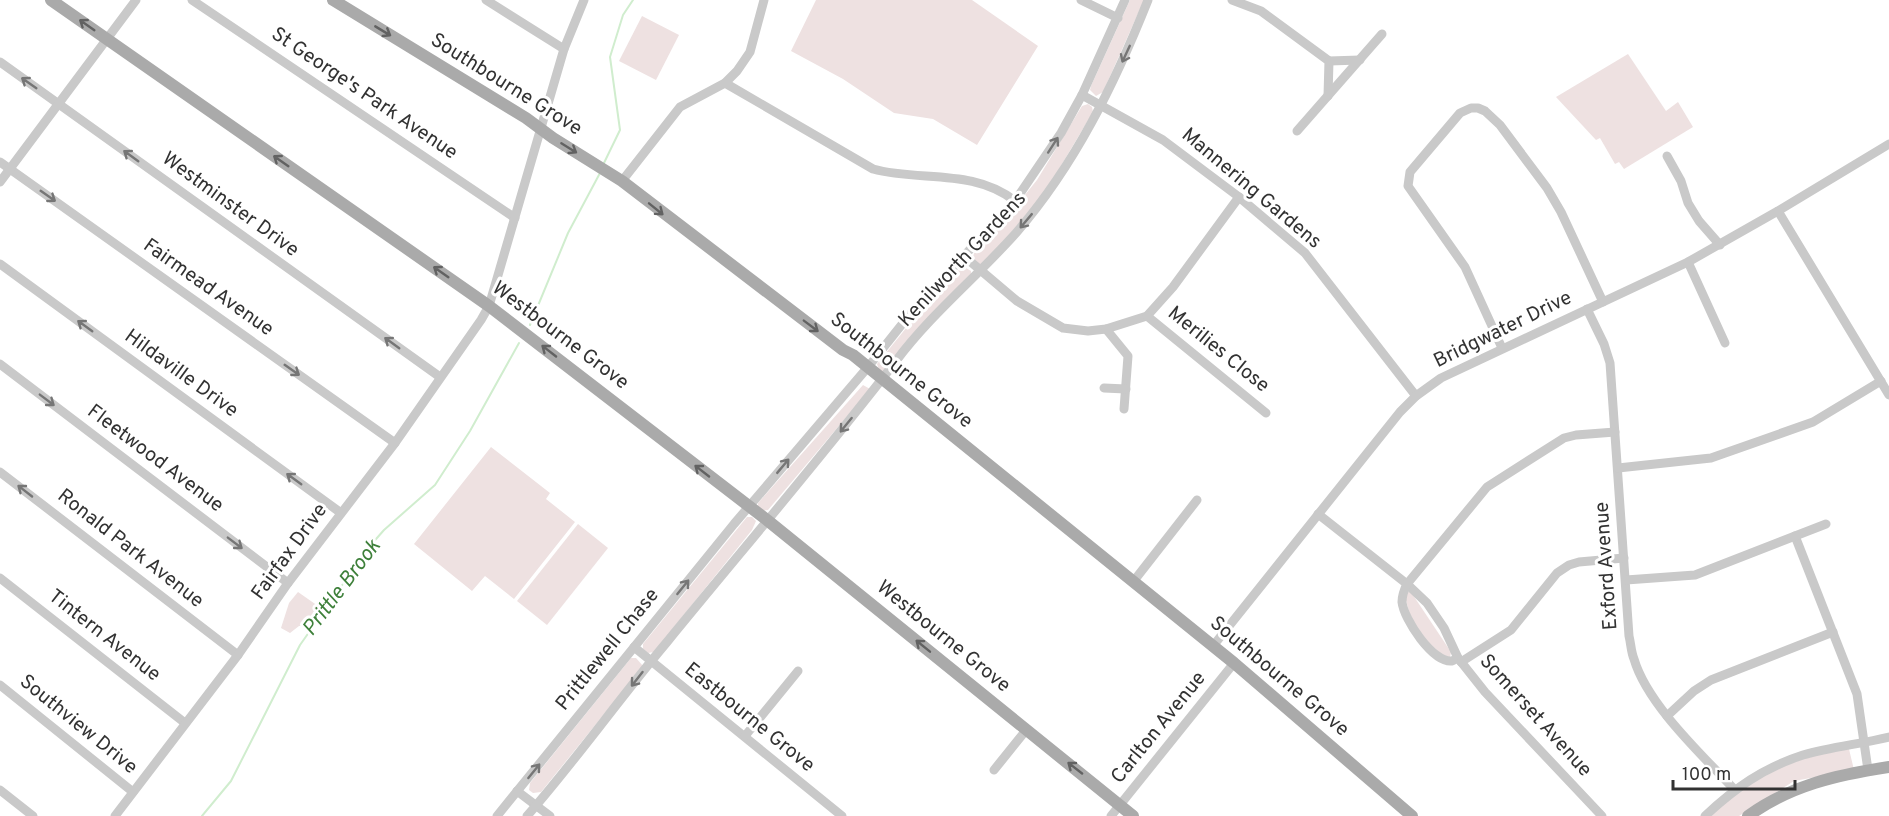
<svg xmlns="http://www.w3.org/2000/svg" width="1889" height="816" font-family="Overpass,sans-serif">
<rect width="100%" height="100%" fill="#fff"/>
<g fill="#eee1e1">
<polygon points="816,0 972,0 1038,46 977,145 933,119 894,113 843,79 791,51"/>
<polygon points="1130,0 1144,0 1103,92 1096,96 1090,90 1091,86"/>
<polygon points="642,16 679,35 656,80 619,61"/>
<polygon points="1628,54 1666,111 1678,102 1693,127 1624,169 1619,162 1615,164 1600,138 1596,140 1556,97"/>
<polygon points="1088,104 1092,107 1093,112 1047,189 1021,221 983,264 978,264 973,257 974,253 1008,216 1037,180 1082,106"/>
<polygon points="966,268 971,271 971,276 884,371 880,372 877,364 911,322 960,269"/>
<polygon points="863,385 870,389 768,510 761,511 758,508 758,503"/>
<polygon points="491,447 550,493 546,499 575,522 514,599 485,576 472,591 414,544"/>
<polygon points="747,517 752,517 756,521 752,530 654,652 648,653 643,649 643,644"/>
<polygon points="578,524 608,548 547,625 517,601"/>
<polygon points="298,592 318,606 309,626 299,626 290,633 281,628 289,603"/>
<path d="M 1408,592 L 1411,592 L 1451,652 L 1450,658 L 1447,659 C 1424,640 1410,625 1405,595 Z"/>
<polygon points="631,658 636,658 643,666 541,792 533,793 529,790 530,783"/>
<path d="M 1849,749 L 1854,770 L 1794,781 L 1739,816 L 1707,816 C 1717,807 1727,794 1738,787 C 1771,766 1811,752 1849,749 Z"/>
</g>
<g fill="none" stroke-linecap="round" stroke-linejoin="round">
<g stroke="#d0edce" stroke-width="2">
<polyline points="603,165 620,130 610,57 623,15 633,0"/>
<polyline points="530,325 568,233 600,173"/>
<polyline points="202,816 231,781 300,645 369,547 384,530 435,485 470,431 519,343"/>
</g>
<g stroke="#c9c9c9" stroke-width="9">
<polyline points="192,0 515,218"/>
<polyline points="486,0 564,49"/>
<polyline points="1081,0 1118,18"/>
<polyline points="1232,0 1261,11 1329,61 1328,96"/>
<polyline points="1329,61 1360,60"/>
<polyline points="0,62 440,377"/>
<path d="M 725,83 L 873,169 C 920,182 973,168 1015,201"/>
<polyline points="1082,95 1163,140 1239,197 1305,253 1416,396"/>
<polyline points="1297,131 1382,34"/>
<polyline points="1667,156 1681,181 1688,203 1699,221 1720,245"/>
<polyline points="0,162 395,443"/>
<polyline points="622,181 680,107 725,83 737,71 750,52 764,0"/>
<polyline points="0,182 136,0"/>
<polyline points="1778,211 1889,395"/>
<polyline points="965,257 1017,301 1063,328 1088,331 1106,329 1147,316 1173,287 1239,197"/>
<polyline points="1688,262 1725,343"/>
<polyline points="0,264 341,513"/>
<path d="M 1587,309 L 1604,344 L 1610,363 L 1629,636 C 1631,644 1631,652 1634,659 C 1647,704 1702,755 1734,789"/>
<polyline points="1147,316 1266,413"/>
<polyline points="1106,329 1128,356 1124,409"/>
<polyline points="1502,348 1465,267 1408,186 1410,172 1460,113 1471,108 1478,108 1485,111 1500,125 1547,188 1561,212 1603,302"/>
<polyline points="0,364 288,583"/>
<polyline points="1104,388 1126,389"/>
<polyline points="1618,468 1711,458 1813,422 1881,381"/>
<polyline points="0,472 238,655"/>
<polyline points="1318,514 1407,584 1427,603 1444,628 1458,658 1485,692 1602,816"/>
<polyline points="1795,536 1857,694 1868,770"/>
<polyline points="0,578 185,723"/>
<polyline points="1626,580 1695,575 1826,524"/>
<polyline points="1133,582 1197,500"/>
<polyline points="1213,646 1400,412 1416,396 1441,378 1688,262 1778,211 1889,144"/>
<polyline points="634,647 842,816"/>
<path d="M 1458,658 L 1452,661 C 1433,663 1404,620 1402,602 C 1402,595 1404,590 1407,584 L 1487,487 L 1564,438 L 1576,435 L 1615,432"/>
<polyline points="1461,662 1511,630 1557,573 1569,565 1579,562 1624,558"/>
<polyline points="0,685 133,792"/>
<polyline points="1667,716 1694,691 1711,680 1833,632"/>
<polyline points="745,736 798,671"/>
<polyline points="994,770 1027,729"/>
<polyline points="0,790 33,816"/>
<polyline points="517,791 550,816"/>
<polyline points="115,816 238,655 288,583 395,443 481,320 489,306 564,49 584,0"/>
<polyline points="497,816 734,524 868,367 911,313 1015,201 1061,133 1082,95 1125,0"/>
<path d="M 527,816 C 576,760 619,699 667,642 C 743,549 822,457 896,361 C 931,314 977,277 1016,233 C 1075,165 1115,83 1148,0"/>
<polyline points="1111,816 1234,663"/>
<path d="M 1705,816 C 1735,788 1763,768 1803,755 C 1831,747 1860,744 1889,737"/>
</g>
<g stroke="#aaa" stroke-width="12">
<polyline points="51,0 489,306 767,520 1133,816"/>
<polyline points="333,0 526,118 553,138 622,181 843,350 853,355 1234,663 1412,816"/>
<path d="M 1748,816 C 1791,785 1837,775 1889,767"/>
</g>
</g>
<defs><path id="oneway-shaft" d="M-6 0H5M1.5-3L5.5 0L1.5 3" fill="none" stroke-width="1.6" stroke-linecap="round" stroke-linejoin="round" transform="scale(1.5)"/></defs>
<g stroke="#626262">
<use href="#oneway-shaft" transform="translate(87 25) rotate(-145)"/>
<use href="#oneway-shaft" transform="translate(383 31) rotate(31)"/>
<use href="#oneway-shaft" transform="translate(569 148) rotate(32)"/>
<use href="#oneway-shaft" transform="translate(281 161) rotate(-145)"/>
<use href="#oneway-shaft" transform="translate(656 209) rotate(39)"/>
<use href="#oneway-shaft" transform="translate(441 272) rotate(-145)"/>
<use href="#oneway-shaft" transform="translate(811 326) rotate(37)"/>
<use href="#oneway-shaft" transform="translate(549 351) rotate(-142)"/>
<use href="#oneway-shaft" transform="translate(702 471) rotate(-142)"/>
<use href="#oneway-shaft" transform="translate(923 646) rotate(-141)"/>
<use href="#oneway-shaft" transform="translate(1075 768) rotate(-142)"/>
</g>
<g stroke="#767676">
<use href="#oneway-shaft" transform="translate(1126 54) rotate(115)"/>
<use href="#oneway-shaft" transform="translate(29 83) rotate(-145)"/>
<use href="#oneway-shaft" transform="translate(1053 145) rotate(-57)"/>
<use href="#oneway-shaft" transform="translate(131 156) rotate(-144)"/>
<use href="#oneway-shaft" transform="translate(48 196) rotate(35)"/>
<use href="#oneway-shaft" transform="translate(1026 221) rotate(130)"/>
<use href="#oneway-shaft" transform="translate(85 326) rotate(-144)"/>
<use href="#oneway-shaft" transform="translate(392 343) rotate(-144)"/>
<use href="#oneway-shaft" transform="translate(292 370) rotate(35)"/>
<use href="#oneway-shaft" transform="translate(47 400) rotate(37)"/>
<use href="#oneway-shaft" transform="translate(846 425) rotate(129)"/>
<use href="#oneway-shaft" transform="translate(783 466) rotate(-50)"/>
<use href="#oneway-shaft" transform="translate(294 479) rotate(-144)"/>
<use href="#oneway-shaft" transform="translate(25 491) rotate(-142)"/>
<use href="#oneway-shaft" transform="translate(235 543) rotate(37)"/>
<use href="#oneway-shaft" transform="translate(683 587) rotate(-51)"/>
<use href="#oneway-shaft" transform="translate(637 679) rotate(128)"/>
<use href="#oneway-shaft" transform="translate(534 771) rotate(-51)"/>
</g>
<g text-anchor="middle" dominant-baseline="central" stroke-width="6" stroke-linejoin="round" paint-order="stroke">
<g font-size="20" fill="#323232" stroke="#fff">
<text transform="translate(506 85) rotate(32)">Southbourne Grove</text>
<text transform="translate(364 94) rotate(34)">St George's Park Avenue</text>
<text transform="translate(1251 189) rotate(40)">Mannering Gardens</text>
<text transform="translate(230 205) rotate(36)">Westminster Drive</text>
<text transform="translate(963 260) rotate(-47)">Kenilworth Gardens</text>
<text transform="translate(208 288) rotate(35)">Fairmead Avenue</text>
<text transform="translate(1503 330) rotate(-26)">Bridgwater Drive</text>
<text transform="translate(560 336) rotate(37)">Westbourne Grove</text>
<text transform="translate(1218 350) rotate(39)">Merilies Close</text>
<text transform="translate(901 371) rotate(38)">Southbourne Grove</text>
<text transform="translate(181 374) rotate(36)">Hildaville Drive</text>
<text transform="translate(155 459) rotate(37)">Fleetwood Avenue</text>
<text transform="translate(130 549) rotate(38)">Ronald Park Avenue</text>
<text transform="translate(290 552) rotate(-54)">Fairfax Drive</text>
<text transform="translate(1607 566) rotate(-94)">Exford Avenue</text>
<text transform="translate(104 636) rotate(38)">Tintern Avenue</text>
<text transform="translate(943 637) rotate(39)">Westbourne Grove</text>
<text transform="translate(608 650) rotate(-51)">Prittlewell Chase</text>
<text transform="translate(1279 677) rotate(40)">Southbourne Grove</text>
<text transform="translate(1535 716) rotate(48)">Somerset Avenue</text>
<text transform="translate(749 718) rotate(39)">Eastbourne Grove</text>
<text transform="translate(78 725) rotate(39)">Southview Drive</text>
<text transform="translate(1159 728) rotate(-51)">Carlton Avenue</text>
</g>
<g font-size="21" font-style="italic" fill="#3e803a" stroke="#fff">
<text transform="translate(342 588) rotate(-53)">Prittle Brook</text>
</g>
</g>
<path d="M1673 780v9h122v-9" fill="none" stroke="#323232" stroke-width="3"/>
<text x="1682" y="780" font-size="18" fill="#323232" stroke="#ffffff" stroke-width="4.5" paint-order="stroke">100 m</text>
</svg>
